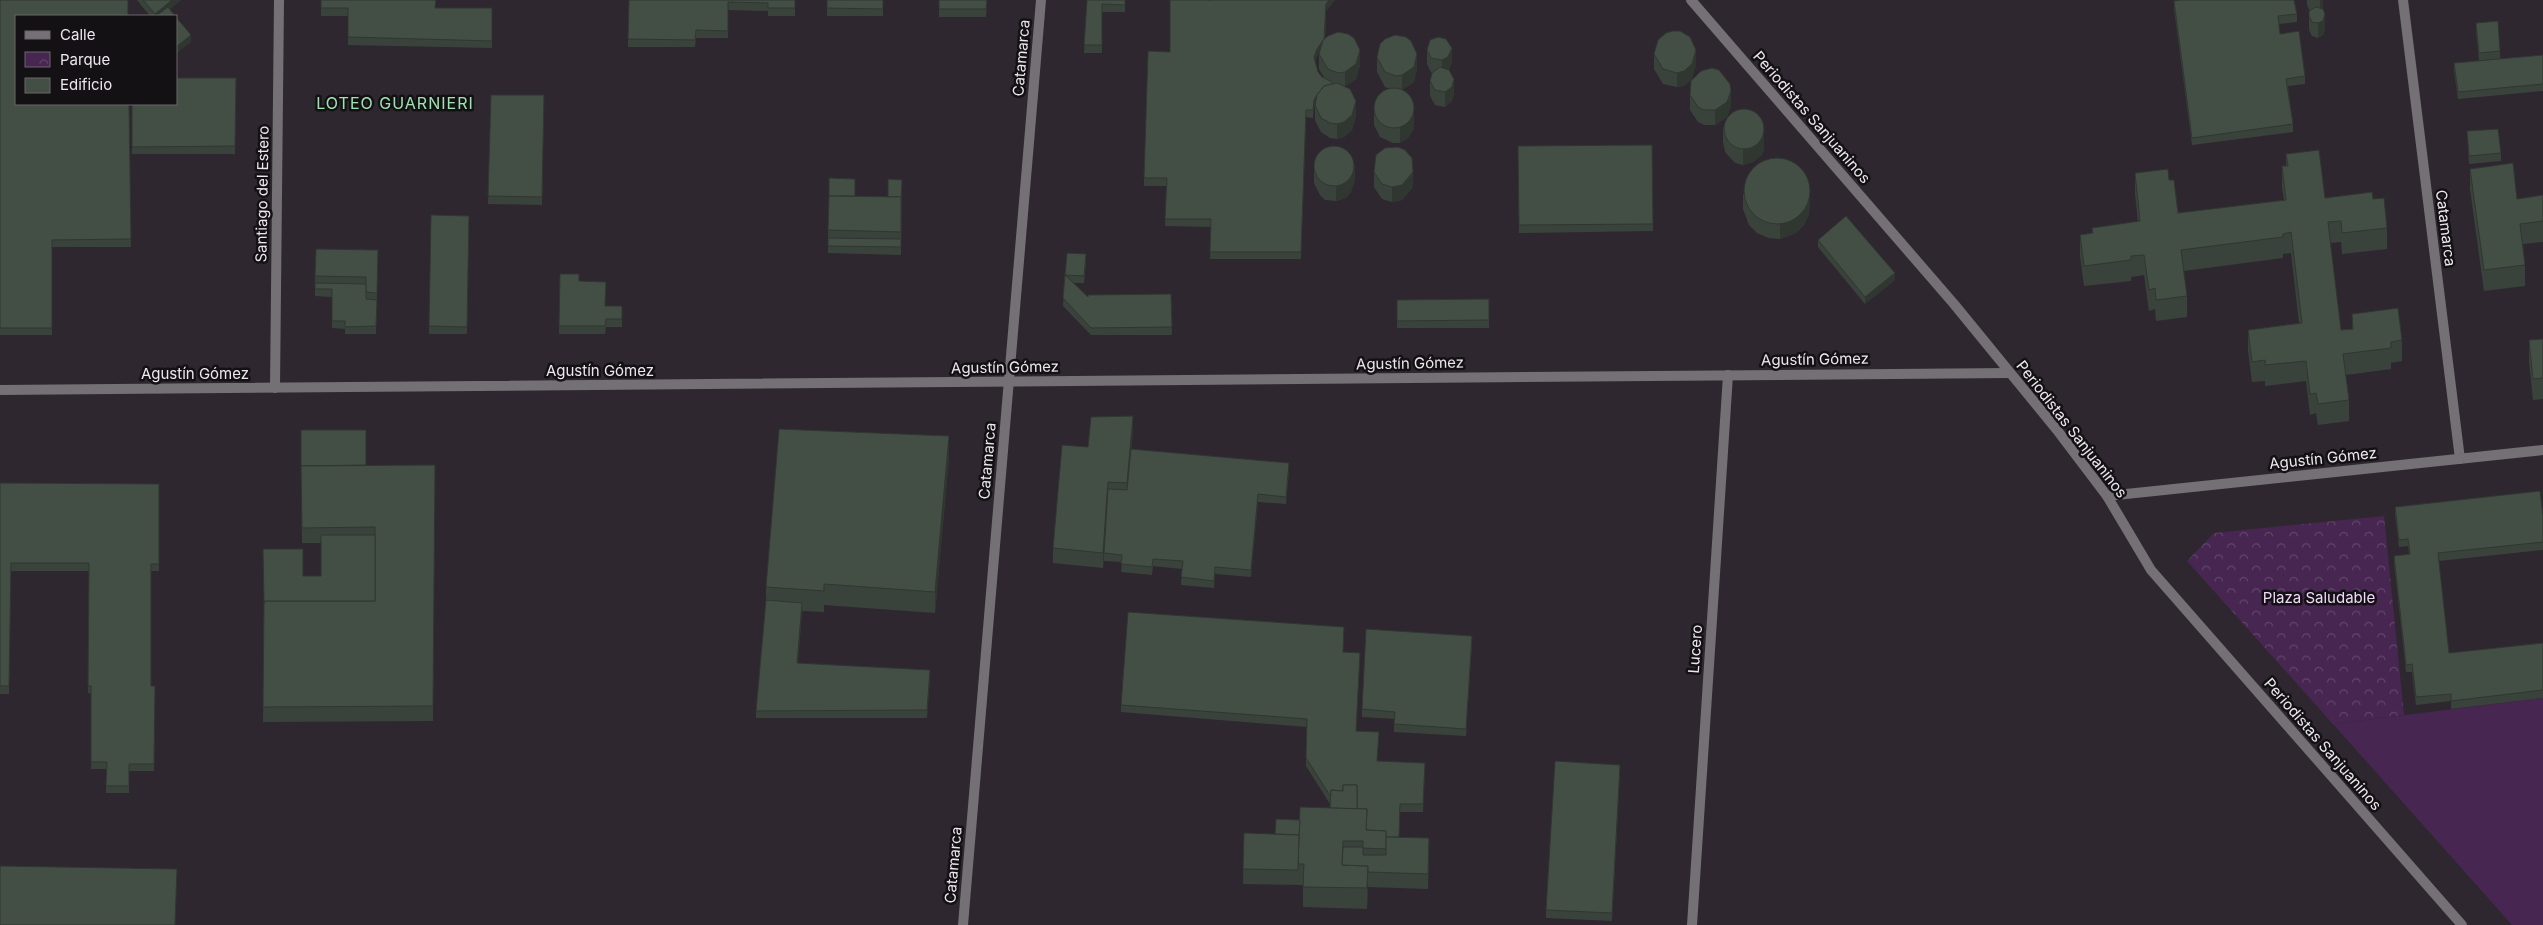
<svg xmlns="http://www.w3.org/2000/svg" width="2543" height="925" font-family="Inter,sans-serif">
<defs>
<pattern id="park-crowns" width="20" height="18" patternUnits="userSpaceOnUse" patternTransform="scale(1.25)"><rect width="20" height="18" fill="#472652"/><path d="M2 6a3 3 0 1 1 6 0M12 15a3 3 0 1 1 6 0" fill="none" stroke="#62466b"/></pattern>
</defs>
<rect width="100%" height="100%" fill="#2e2730"/>
<polygon fill="url(#park-crowns)" points="2384,516 2404,715 2333,724 2187,561 2214,533"/>
<polygon fill="#472652" points="2543,698 2543,925 2512,925 2333,724"/>
<g fill="none" stroke-linecap="round" stroke-linejoin="round">
<g stroke="#747075" stroke-width="10">
<polyline points="1691,0 1954,304 2057,430 2107,496 2151,570 2462,925"/>
<polyline points="2403,0 2460,459"/>
<polyline points="275,388 279,0"/>
<polyline points="0,390 2009,373"/>
<polyline points="2107,496 2543,450"/>
<polyline points="963,925 1041,0"/>
<polyline points="1692,925 1728,375"/>
</g>
</g>
<g fill="#3a433b" fill-rule="evenodd">
<polygon points="0,0 129,104 131,247 52,247 52,335 0,335"/>
<polygon points="137,0 181,0 170,9 175,16 150,16"/>
<polygon points="321,0 436,8 492,8 492,48 348,45 348,16 321,16"/>
<polygon points="629,0 795,0 795,16 768,16 768,11 728,10 728,38 696,38 695,47 628,47"/>
<rect x="827" y="0" width="56" height="16"/>
<polygon points="939,0 987,0 986,17 939,17"/>
<polygon points="1087,0 1125,0 1125,12 1102,12 1102,53 1084,53"/>
<path d="M 1210,0 L 1335,0 L 1326,11 L 1325,39 L 1360,65 L 1356,79 L 1345,86 L 1356,116 L 1352,130 L 1344,137 L 1337,139 L 1330,138 L 1321,132 L 1315,120 L 1315,106 L 1314,108 L 1313,118 L 1306,117 L 1301,259 L 1210,259 L 1211,227 L 1165,226 L 1166,186 L 1144,186 L 1144,178 L 1170,52 ZM 1319,54 L 1319,69 L 1325,79 L 1322,77 L 1318,72 L 1315,61 L 1317,56 Z"/>
<polygon points="2307,0 2323,0 2323,5 2322,8 2325,29 2323,35 2318,38 2312,36 2309,30 2309,16 2310,11 2307,5"/>
<polygon points="2174,1 2297,14 2297,22 2279,24 2280,34 2305,76 2305,84 2288,86 2293,124 2293,132 2192,145 2174,9"/>
<polygon points="2476,23 2500,51 2500,59 2543,55 2543,91 2458,99 2454,71 2454,63 2479,61 2476,31"/>
<polygon points="1427,50 1452,62 1449,70 1454,94 1452,101 1445,107 1435,105 1430,96 1430,81 1432,73 1431,72 1427,64"/>
<polygon points="1654,54 1696,64 1692,79 1684,86 1677,87 1663,84 1654,69"/>
<polygon points="1377,57 1417,68 1414,82 1402,90 1401,90 1414,121 1414,128 1408,138 1400,143 1393,143 1380,137 1374,125 1374,110 1391,89 1385,87 1377,72"/>
<polygon points="236,78 235,154 132,154 132,104"/>
<polygon points="491,95 544,95 542,205 488,204"/>
<polygon points="1690,95 1731,106 1727,117 1715,125 1704,125 1698,122 1690,110"/>
<polygon points="1723,127 1764,149 1762,155 1753,162 1743,165 1735,163 1725,152 1723,142"/>
<polygon points="2467,131 2501,153 2501,161 2469,164"/>
<polygon points="1652,145 1653,231 1519,233 1518,146"/>
<polygon points="2286,154 2325,198 2373,199 2387,228 2387,249 2342,254 2341,242 2330,243 2341,330 2352,329 2352,314 2402,340 2402,361 2391,363 2391,369 2346,375 2349,400 2349,421 2318,425 2316,413 2310,415 2306,381 2265,386 2265,381 2252,382 2248,351 2248,330 2299,323 2291,253 2283,254 2283,258 2184,271 2187,296 2187,317 2156,321 2155,309 2149,311 2144,275 2131,277 2131,281 2084,286 2080,256 2080,235 2092,233 2092,228 2138,222 2135,194 2135,173 2169,180 2178,213 2284,200 2282,187 2282,166 2286,166"/>
<polygon points="1314,168 1355,180 1351,192 1346,198 1336,201 1325,200 1320,195 1314,183"/>
<polygon points="2470,169 2517,199 2543,195 2543,242 2523,244 2525,265 2525,286 2484,291 2470,189"/>
<polygon points="1374,172 1413,187 1402,200 1392,202 1382,199 1374,187"/>
<polygon points="902,180 901,255 828,253 828,230 855,196 888,197"/>
<polygon points="1743,194 1810,203 1809,214 1804,225 1796,233 1780,239 1768,238 1757,233 1749,225 1743,209"/>
<polygon points="431,215 469,216 467,334 429,334"/>
<polygon points="1818,240 1895,280 1865,304 1818,247"/>
<polygon points="378,250 376,334 345,334 345,329 332,328 332,297 315,296 315,276"/>
<polygon points="1067,253 1086,262 1084,283 1073,283 1088,297 1171,294 1172,335 1091,335 1063,306"/>
<polygon points="560,274 579,281 605,306 622,314 622,327 606,327 605,334 559,334"/>
<polygon points="1489,299 1489,328 1397,328 1397,300"/>
<polygon points="2543,339 2543,399 2533,400 2529,361 2529,340"/>
<polygon points="1133,431 1131,449 1289,471 1286,504 1258,502 1251,577 1215,574 1214,588 1181,585 1182,569 1153,566 1152,575 1121,572 1122,562 1104,561 1104,555 1103,568 1053,563 1053,548 1088,447"/>
<polygon points="949,457 935,613 824,605 824,612 802,611 798,663 930,678 927,718 756,718 756,711 766,600 766,587"/>
<polygon points="366,465 435,465 433,721 263,722 264,607 303,576 321,576 321,543 302,543 301,480"/>
<polygon points="0,483 159,484 159,571 151,571 151,686 155,686 154,771 129,771 129,793 106,793 106,769 91,769 91,694 88,693 89,571 11,571 9,694 0,694"/>
<polygon points="2395,507 2543,516 2543,550 2439,561 2449,653 2543,643 2543,698 2451,709 2451,701 2416,705 2412,672 2406,672 2394,563 2394,556 2409,554 2408,546 2399,547 2395,515"/>
<polygon points="1472,644 1466,736 1394,732 1394,719 1362,717 1362,709"/>
<polygon points="1343,652 1360,660 1356,731 1378,761 1425,763 1423,812 1400,812 1399,837 1429,853 1428,889 1368,887 1367,909 1303,907 1303,885 1243,884 1244,833 1275,834 1300,820 1330,808 1330,804 1306,766 1307,727 1121,712 1121,705"/>
<polygon points="1620,773 1612,921 1546,918 1546,910"/>
</g>
<g fill="#2f3730">
<polygon points="172,0 181,0 161,16 155,16 155,14"/>
<polygon points="1329,0 1335,0 1326,11 1324,48 1317,56 1314,64 1314,57 1326,4"/>
<polygon points="2320,0 2323,0 2323,5 2320,12"/>
<polygon points="2325,14 2325,29 2323,35 2318,38 2318,23"/>
<polygon points="191,35 191,42 176,54 176,47"/>
<polygon points="1452,48 1452,62 1448,72 1442,75 1442,60"/>
<polygon points="1360,50 1360,65 1356,79 1345,87 1345,72"/>
<polygon points="1696,50 1696,64 1692,79 1684,86 1677,87 1677,73"/>
<polygon points="1417,54 1417,68 1414,82 1402,90 1402,75"/>
<polygon points="1454,79 1454,94 1452,101 1445,107 1445,92"/>
<polygon points="1731,91 1731,106 1727,117 1715,125 1715,110"/>
<polygon points="1319,92 1319,100 1314,108 1313,118 1314,100"/>
<polygon points="1356,101 1356,116 1352,130 1344,137 1337,139 1337,124"/>
<polygon points="1414,106 1414,128 1408,138 1400,143 1400,128"/>
<polygon points="1764,134 1764,149 1762,155 1753,162 1743,165 1743,150"/>
<polygon points="1355,165 1355,180 1351,192 1346,198 1336,201 1336,187"/>
<polygon points="1413,172 1413,187 1402,200 1392,202 1392,187"/>
<polygon points="1810,188 1810,203 1809,214 1804,225 1796,233 1780,239 1780,224"/>
<polygon points="1895,273 1895,280 1865,304 1865,297"/>
<polygon points="1133,416 1133,431 1127,498 1127,483"/>
<polygon points="949,436 949,457 935,613 935,592"/>
<polygon points="1289,463 1289,471 1286,504 1286,497"/>
<polygon points="1108,482 1108,496 1103,568 1103,553"/>
<polygon points="1258,494 1258,502 1251,577 1251,570"/>
<polygon points="802,603 802,610 797,671 797,663"/>
<polygon points="1472,636 1472,644 1466,736 1466,729"/>
<polygon points="930,670 930,678 927,718 927,710"/>
<polygon points="1620,765 1620,773 1612,921 1612,913"/>
<polygon points="1368,866 1368,887 1367,909 1367,888"/>
</g>
<g fill="#434e45" stroke="#2f3730">
<polygon points="0,0 128,0 128,16 16,16 16,104 129,104 131,239 52,240 52,328 0,328"/>
<polygon points="143,0 172,0 155,14"/>
<polygon points="321,0 436,0 435,8 492,8 492,41 348,37 348,8 321,8"/>
<polygon points="629,0 795,0 795,8 768,8 768,3 728,2 728,31 696,30 695,40 628,39"/>
<polygon points="827,0 883,0 883,9 827,8"/>
<polygon points="939,0 987,0 986,9 939,9"/>
<polygon points="1087,0 1125,0 1125,5 1102,4 1102,45 1084,45"/>
<polygon points="1170,0 1210,0 1210,1 1210,0 1329,0 1326,4 1324,39 1317,49 1314,57 1318,72 1322,77 1332,82 1332,84 1324,86 1317,95 1314,100 1313,110 1306,110 1301,252 1210,252 1211,219 1165,219 1167,178 1144,178 1148,51 1170,52"/>
<polygon points="2180,0 2294,0 2297,14 2278,16 2280,34 2299,31 2305,76 2286,79 2293,124 2192,138 2174,1"/>
<polygon points="168,7 175,16 156,16"/>
<polygon points="2316,7 2323,9 2325,14 2323,21 2318,23 2312,22 2309,16 2309,11"/>
<polygon points="176,17 191,35 176,47"/>
<polygon points="2498,21 2500,51 2479,53 2476,23"/>
<polygon points="1673,31 1680,31 1690,37 1696,50 1692,64 1684,71 1677,73 1663,69 1654,54 1658,40 1666,33"/>
<polygon points="1338,32 1348,34 1354,38 1360,50 1356,64 1345,72 1338,73 1328,69 1319,54 1323,40 1328,36"/>
<polygon points="1395,35 1406,37 1411,41 1417,54 1414,67 1402,75 1396,76 1385,72 1377,57 1380,44 1385,39"/>
<polygon points="1438,37 1446,39 1452,48 1448,57 1442,60 1431,58 1427,50 1430,40"/>
<polygon points="2543,55 2543,84 2458,92 2454,63"/>
<polygon points="1440,67 1449,70 1454,79 1452,87 1445,92 1435,90 1430,81 1432,73"/>
<polygon points="1712,68 1719,70 1730,84 1731,91 1727,102 1715,110 1704,110 1698,107 1690,95 1691,81 1701,71"/>
<polygon points="176,78 236,78 235,146 132,147 132,104 176,104"/>
<polygon points="1337,83 1350,89 1356,101 1352,115 1344,122 1337,124 1330,123 1321,118 1315,105 1317,95 1324,86"/>
<circle cx="1394" cy="108" r="20"/>
<polygon points="491,95 544,95 542,197 488,196"/>
<circle cx="1744" cy="129" r="20"/>
<polygon points="2498,129 2501,153 2469,156 2467,131"/>
<polygon points="1652,145 1653,224 1519,225 1518,146"/>
<circle cx="1334" cy="166" r="20"/>
<polygon points="1398,147 1405,150 1412,158 1413,172 1402,185 1392,187 1382,184 1374,172 1376,155 1385,148"/>
<polygon points="2319,150 2325,198 2372,192 2373,199 2384,198 2387,228 2342,233 2341,221 2328,222 2341,330 2353,329 2352,314 2398,308 2402,340 2391,342 2391,348 2343,354 2349,400 2318,404 2316,393 2310,394 2306,361 2265,365 2265,360 2252,362 2248,330 2302,323 2291,232 2283,234 2283,237 2181,250 2187,296 2156,300 2155,288 2149,290 2144,255 2131,256 2131,260 2084,266 2080,235 2093,233 2092,228 2140,221 2135,173 2168,169 2169,180 2174,180 2178,213 2286,200 2282,166 2288,166 2286,154"/>
<circle cx="1777" cy="191" r="33"/>
<polygon points="2513,163 2517,199 2543,195 2543,221 2520,224 2525,265 2484,270 2470,169"/>
<polygon points="829,178 855,179 855,196 829,196"/>
<polygon points="888,179 902,180 901,204 901,197 888,197"/>
<polygon points="829,196 901,197 901,232 828,230"/>
<polygon points="431,215 469,216 467,327 429,326"/>
<polygon points="1846,216 1895,273 1865,297 1818,240"/>
<polygon points="828,238 901,239 901,247 828,246"/>
<polygon points="316,249 378,250 377,293 366,292 366,277 315,276"/>
<polygon points="1067,253 1086,254 1084,276 1065,275"/>
<polygon points="560,274 579,274 579,281 606,282 605,306 622,306 622,319 606,319 605,326 559,326"/>
<polygon points="1065,275 1088,297 1088,295 1171,294 1172,327 1091,328 1063,298"/>
<polygon points="315,283 366,284 366,299 377,300 376,326 345,327 345,321 332,321 332,289 315,289"/>
<polygon points="1489,299 1489,320 1397,321 1397,300"/>
<polygon points="2543,339 2543,378 2533,379 2529,340"/>
<polygon points="1133,416 1127,483 1108,482 1103,553 1053,548 1062,445 1088,447 1091,417"/>
<polygon points="779,429 949,436 935,592 824,584 824,591 766,587"/>
<polygon points="301,430 366,430 366,465 301,466"/>
<polygon points="1131,449 1289,463 1286,497 1258,494 1251,570 1215,567 1214,581 1181,577 1183,561 1153,559 1152,567 1121,564 1122,555 1104,553 1108,489 1127,490"/>
<polygon points="435,465 433,706 263,707 264,601 375,601 375,527 302,528 301,466"/>
<polygon points="0,483 159,484 159,564 151,564 151,686 155,686 154,764 129,764 129,786 106,786 107,762 91,762 91,686 88,686 89,563 11,563 9,686 0,686"/>
<polygon points="2540,491 2543,516 2543,542 2438,553 2449,653 2543,643 2543,690 2451,701 2451,694 2416,697 2412,664 2406,665 2394,556 2410,554 2408,539 2399,540 2395,507"/>
<polygon points="321,535 375,535 375,601 264,601 264,604 263,549 303,549 303,576 321,576"/>
<polygon points="766,600 802,603 797,663 930,670 927,710 756,711"/>
<polygon points="1128,612 1344,627 1343,652 1360,653 1356,731 1379,732 1377,761 1425,763 1423,804 1400,804 1399,837 1386,837 1386,831 1366,830 1367,809 1357,809 1357,785 1343,785 1343,791 1331,790 1331,797 1306,758 1307,719 1121,705"/>
<polygon points="1366,629 1472,636 1466,729 1394,724 1395,712 1362,709"/>
<polygon points="1555,761 1620,765 1612,913 1546,910"/>
<polygon points="1343,785 1357,785 1357,809 1330,808 1331,790 1343,791"/>
<polygon points="1300,807 1367,809 1366,830 1386,831 1386,849 1363,848 1363,841 1343,841 1342,865 1368,866 1367,888 1303,887 1304,864 1298,864"/>
<polygon points="1276,819 1300,820 1299,835 1275,834"/>
<polygon points="1244,833 1299,835 1298,870 1243,869"/>
<polygon points="1386,837 1429,838 1428,874 1368,872 1368,866 1342,865 1343,847 1363,847 1363,855 1386,855"/>
<polygon points="0,866 177,869 175,925 0,925"/>
</g>
<g text-anchor="middle" dominant-baseline="central" stroke-width="5" stroke-linejoin="round" paint-order="stroke">
<g font-size="15" fill="#ece7ed" stroke="#141115">
<text transform="translate(1021 58) rotate(-85)">Catamarca</text>
<text transform="translate(1812 117) rotate(49)">Periodistas Sanjuaninos</text>
<text transform="translate(262 194) rotate(-89)">Santiago del Estero</text>
<text transform="translate(2446 228) rotate(83)">Catamarca</text>
<text transform="translate(1815 359) rotate(-1)">Agustín Gómez</text>
<text transform="translate(1410 363) rotate(-1)">Agustín Gómez</text>
<text transform="translate(1005 367) rotate(-1)">Agustín Gómez</text>
<text x="600" y="370">Agustín Gómez</text>
<text x="195" y="373">Agustín Gómez</text>
<text transform="translate(2072 429) rotate(52)">Periodistas Sanjuaninos</text>
<text transform="translate(2323 458) rotate(-6)">Agustín Gómez</text>
<text transform="translate(987 461) rotate(-85)">Catamarca</text>
<text transform="translate(1695 649) rotate(-86)">Lucero</text>
<text transform="translate(2323 744) rotate(49)">Periodistas Sanjuaninos</text>
<text transform="translate(953 865) rotate(-85)">Catamarca</text>
</g>
<g font-size="15" fill="#efd8f8" stroke="#141115">
<text x="2319" y="597">Plaza Saludable</text>
</g>
<g font-size="16" letter-spacing="1" fill="#9de3af" stroke="#141115">
<text x="395" y="103">LOTEO GUARNIERI</text>
</g>
</g>
<rect x="15" y="15" width="162" height="90" fill="#141115" stroke="#6a676b"/>
<rect x="25" y="31" width="25" height="8" fill="#747075" stroke="#6a676b"/>
<text x="60" y="40" font-size="15" fill="#ece7ed">Calle</text>
<rect x="25" y="52" width="25" height="15" fill="url(#park-crowns)" stroke="#6a676b"/>
<text x="60" y="65" font-size="15" fill="#ece7ed">Parque</text>
<rect x="25" y="78" width="25" height="15" fill="#434e45" stroke="#6a676b"/>
<text x="60" y="90" font-size="15" fill="#ece7ed">Edificio</text>
</svg>
